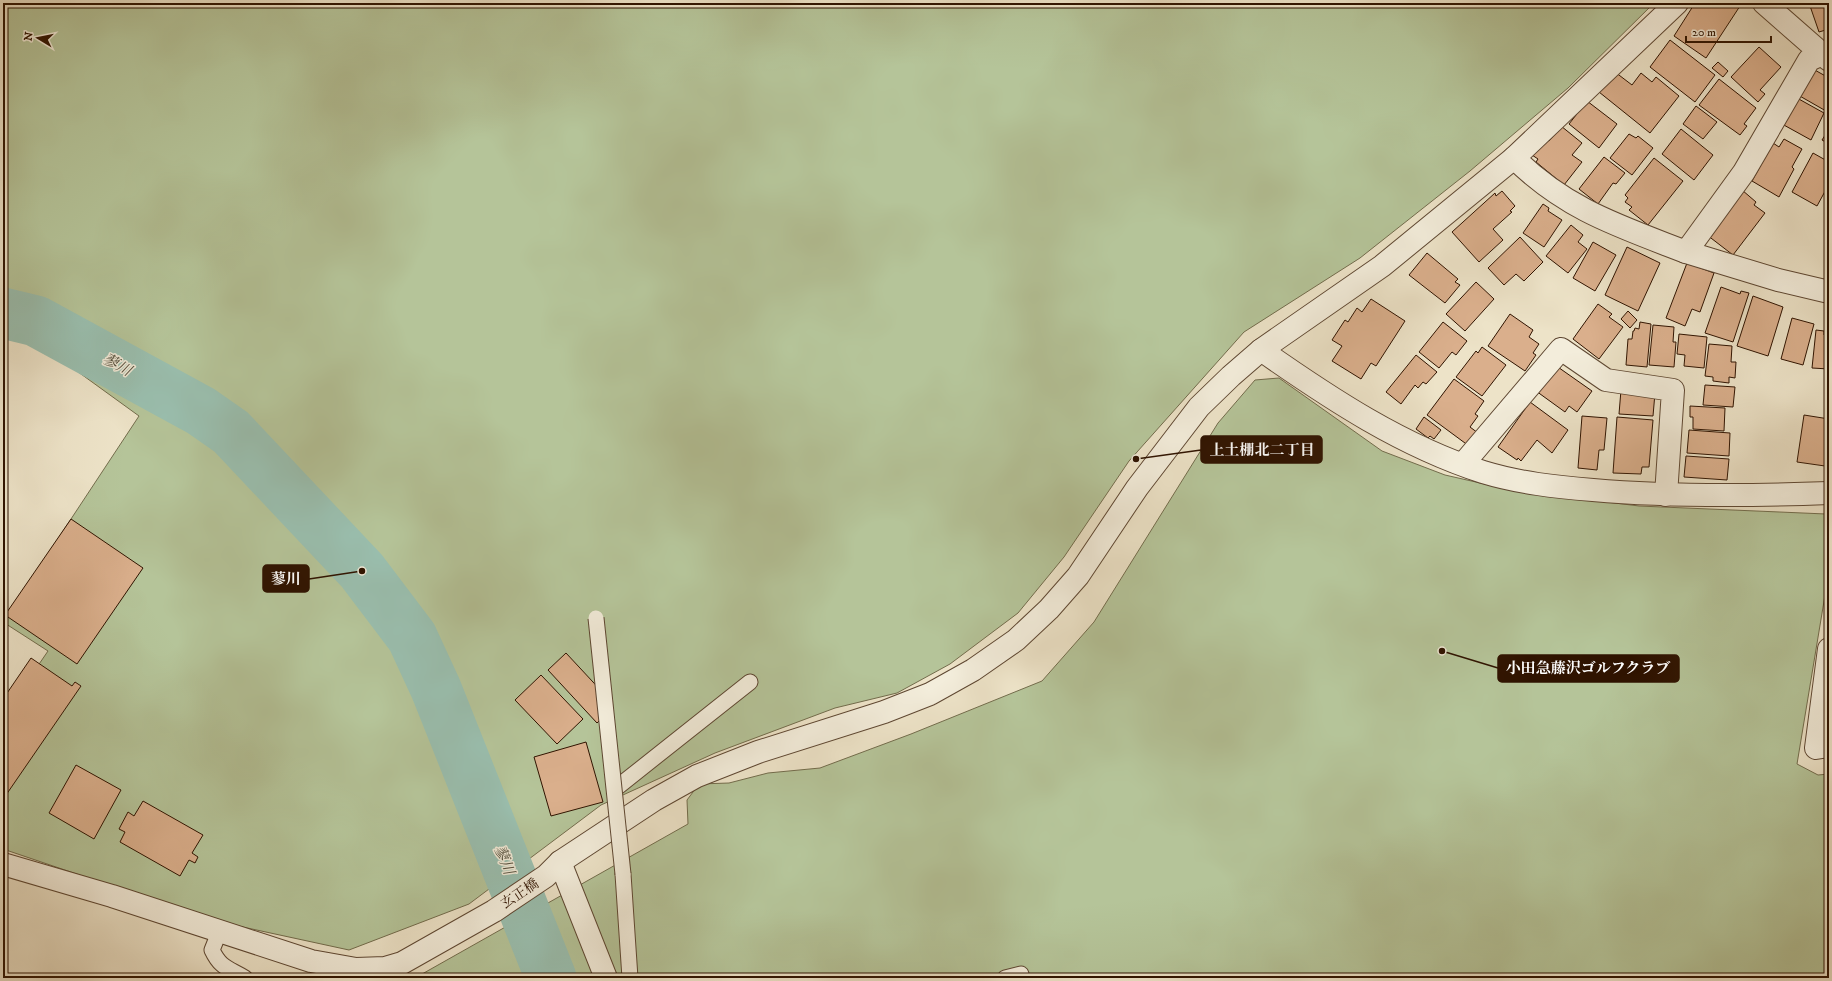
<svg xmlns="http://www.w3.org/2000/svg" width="1832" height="981" font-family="'IM FELL DW Pica','Noto Serif JP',serif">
<rect width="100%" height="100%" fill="#ede3c8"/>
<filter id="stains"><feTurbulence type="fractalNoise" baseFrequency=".005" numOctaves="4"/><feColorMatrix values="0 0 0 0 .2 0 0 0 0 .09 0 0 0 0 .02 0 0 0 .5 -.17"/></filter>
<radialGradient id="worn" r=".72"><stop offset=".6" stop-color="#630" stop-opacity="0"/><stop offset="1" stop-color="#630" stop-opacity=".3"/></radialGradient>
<g fill="#b5c499" stroke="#726c4c">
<polygon points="3,3 1654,3 1568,88 1470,171 1360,258 1244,332 1129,461 1064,557 1018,613 950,664 897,693 835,708 715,753 601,805 469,904 349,950 215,921 3,849 3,717 48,651 3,622 139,416 52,353 3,330"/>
<polygon points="1279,378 1382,451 1445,475 1511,490 1639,506 1826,514 1829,520 1829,571 1797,764 1818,775 1829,774 1829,978 415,978 688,824 687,800 699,784 729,783 768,773 820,768 911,734 1042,681 1094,622 1218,423 1255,380"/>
</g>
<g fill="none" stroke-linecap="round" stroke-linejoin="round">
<polyline stroke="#9abfaf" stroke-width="51" points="3,313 36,321 201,411 231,432 362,571 412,637 436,689 551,978"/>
</g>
<g fill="#daaf8c" stroke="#2f1300">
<polygon points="1695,3 1735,3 1740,6 1706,58 1674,36"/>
<polygon points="1809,3 1829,3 1829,29 1819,32"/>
<polygon points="1670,40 1715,75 1695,102 1650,67"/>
<polygon points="1759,47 1781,67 1760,90 1765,94 1758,102 1731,77"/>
<polygon points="1718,62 1728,71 1723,77 1712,68"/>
<polygon points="1813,69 1829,78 1829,105 1826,111 1798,95"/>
<polygon points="1615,72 1632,85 1641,73 1652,82 1656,77 1679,96 1650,133 1599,92"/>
<polygon points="1719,79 1756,108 1744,124 1747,126 1740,135 1699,105"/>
<polygon points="1797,98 1824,113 1811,140 1782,124"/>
<polygon points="1587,101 1617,124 1599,148 1569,124"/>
<polygon points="1696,106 1717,122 1703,139 1683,124"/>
<polygon points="1561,126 1582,143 1572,155 1582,162 1564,185 1536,162 1538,159 1532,155 1545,138 1549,141"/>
<polygon points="1681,129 1713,155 1694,180 1662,154"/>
<polygon points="1829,129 1829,144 1822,140"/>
<polygon points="1629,134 1636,138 1638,136 1653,148 1632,175 1610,158"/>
<polygon points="1784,139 1802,149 1792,167 1794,169 1779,197 1752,181 1773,143 1779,147"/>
<polygon points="1813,153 1829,162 1829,184 1817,206 1792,192"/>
<polygon points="1604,157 1625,173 1616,184 1613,183 1598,204 1579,189"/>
<polygon points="1654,158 1683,181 1648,225 1629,210 1632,207 1625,202 1628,198 1625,195"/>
<polygon points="1742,190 1756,202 1754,205 1765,213 1733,255 1707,235"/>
<polygon points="1502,191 1515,206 1510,211 1512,212 1493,229 1503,240 1479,262 1452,232 1495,193 1496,196"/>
<polygon points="1543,204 1549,208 1548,211 1562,220 1544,247 1523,233"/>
<polygon points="1571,225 1583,235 1578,242 1587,249 1568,273 1546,256"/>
<polygon points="1520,237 1543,262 1524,281 1516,274 1504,285 1488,268"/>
<polygon points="1593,242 1616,255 1595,291 1573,278"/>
<polygon points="1627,247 1660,263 1638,311 1605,295"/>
<polygon points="1427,253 1458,279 1455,282 1460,285 1445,303 1409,275"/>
<polygon points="1687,263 1714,273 1700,312 1692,309 1685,326 1666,318"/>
<polygon points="1476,282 1494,299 1465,331 1446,314"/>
<polygon points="1721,287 1740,294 1741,291 1749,293 1733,342 1705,333"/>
<polygon points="1753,296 1783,307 1768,356 1737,346"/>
<polygon points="1371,299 1405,321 1376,366 1371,363 1361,379 1332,361 1342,346 1332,340 1345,320 1348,322 1357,308 1362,312"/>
<polygon points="1598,304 1612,314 1609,317 1623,327 1599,359 1573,339"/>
<polygon points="1628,311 1637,320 1630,328 1621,319"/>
<polygon points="1510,314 1533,330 1529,337 1539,344 1533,353 1536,355 1525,371 1488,346"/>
<polygon points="1792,318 1814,324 1803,365 1781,359"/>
<polygon points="1443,322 1467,341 1456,355 1452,352 1439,368 1419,352"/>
<polygon points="1640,322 1651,324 1647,367 1626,365 1628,339 1632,339 1633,331 1634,331 1635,328 1639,329"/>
<polygon points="1653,325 1674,327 1673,342 1676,342 1674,367 1649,365"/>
<polygon points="1816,330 1824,331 1824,335 1829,336 1829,369 1812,368"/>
<polygon points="1679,334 1707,337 1704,368 1684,366 1685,355 1677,354"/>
<polygon points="1709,344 1732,346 1731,362 1736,362 1735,378 1729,377 1729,383 1713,381 1713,377 1705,376"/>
<polygon points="1482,347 1506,365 1482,396 1456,377 1476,351 1478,353"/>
<polygon points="1416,355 1437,372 1426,384 1423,382 1418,388 1415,385 1401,404 1386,392"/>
<polygon points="1555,365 1592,391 1577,412 1569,406 1565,412 1536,391"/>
<polygon points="1454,379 1484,401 1475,414 1478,416 1470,427 1478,433 1469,446 1427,415"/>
<polygon points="1705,385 1735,387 1733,407 1703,405"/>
<polygon points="1621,390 1655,393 1653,416 1619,414"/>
<polygon points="1530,402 1568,430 1552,453 1537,440 1521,461 1518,458 1517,460 1498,447"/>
<polygon points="1690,406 1725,408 1724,431 1693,429 1693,417 1690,417"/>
<polygon points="1804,415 1829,419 1829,439 1825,466 1797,462"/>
<polygon points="1582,416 1607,418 1604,450 1599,450 1597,470 1578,468"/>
<polygon points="1424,417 1441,430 1434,439 1430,436 1428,438 1416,429"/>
<polygon points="1617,417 1653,420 1649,467 1642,467 1641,474 1613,473"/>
<polygon points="1689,430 1730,433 1729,456 1687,453"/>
<polygon points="1686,456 1729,459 1727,480 1684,477"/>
<polygon points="71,519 143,568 77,664 5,615"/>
<polygon points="566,653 606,696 597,705 606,714 597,723 548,670"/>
<polygon points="31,658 72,686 75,682 81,686 6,795 3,793 3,699"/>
<polygon points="541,675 583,719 557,744 515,700"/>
<polygon points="586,742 603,802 551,816 534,757"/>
<polygon points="76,765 121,790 94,839 49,813"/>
<polygon points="143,801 203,835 192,853 198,857 195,863 189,860 180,876 120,842 125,832 119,829 128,812 134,816"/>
</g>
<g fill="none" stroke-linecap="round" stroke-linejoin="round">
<g stroke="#5e4732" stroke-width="17">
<g id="service">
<polyline points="615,789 750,682"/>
<polyline points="623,874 630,978"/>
<path d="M 220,930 L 212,950 C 221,969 229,968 245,978"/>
<polyline points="1005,978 1021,974"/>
</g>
</g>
<g stroke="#5e4732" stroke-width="24">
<g id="minor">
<path d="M 1677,3 L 1514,158 L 1382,266 L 1261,350 C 1331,399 1402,446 1483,472 C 1519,483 1556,487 1593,490 C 1672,497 1750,496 1829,493"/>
<polyline points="1764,3 1829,60"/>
<path d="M 1514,158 C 1567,210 1619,226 1686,252 L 1744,172 L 1809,60 L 1829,51"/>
<polyline points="1686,252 1778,280 1829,292"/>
<polyline points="1463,464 1561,349 1606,380 1673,390 1666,495"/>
<polyline points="1829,649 1816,748 1829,746"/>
<polyline points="560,862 606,978"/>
</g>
</g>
<g stroke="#5e4732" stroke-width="24">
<polyline id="tertiary" points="3,864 112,896 311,961 356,969 385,968 402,963 494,911 546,876 560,862 654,800 697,776 758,752 884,712 930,694 973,670 1016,640 1049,609 1078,576 1137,488 1199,407 1231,376 1261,350"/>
</g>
<use href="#service" stroke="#f3eddb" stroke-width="15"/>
<use href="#minor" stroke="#f3eddb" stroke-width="22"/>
<use href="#tertiary" stroke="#f3eddb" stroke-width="22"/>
<g stroke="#5e4732" stroke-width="17" stroke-linecap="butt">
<polyline id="service-bridge" points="596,618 623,874"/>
</g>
<use href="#service-bridge" stroke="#f3eddb" stroke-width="15"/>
</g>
<g text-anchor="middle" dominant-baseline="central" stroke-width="3" stroke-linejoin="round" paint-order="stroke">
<g font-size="14" fill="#2f1300" stroke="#f3eddb">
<text transform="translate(520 894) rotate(-34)">玄正橋</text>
</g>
<g font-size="15" font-style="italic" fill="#544f3d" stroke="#f3eddb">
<text transform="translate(117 365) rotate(29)">蓼川</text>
<text transform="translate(504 860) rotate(68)">蓼川</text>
</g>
</g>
<path fill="none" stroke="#2f1300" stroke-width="1.5" d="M1136 459L1201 450M362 571L309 579M1442 651L1498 668"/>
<g fill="#2f1300" stroke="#f3eddb" stroke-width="1.5">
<circle cx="1136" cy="459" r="4"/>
<circle cx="362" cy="571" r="4"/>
<circle cx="1442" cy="651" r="4"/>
</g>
<g fill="#2f1300" stroke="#2f1300" stroke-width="1.5">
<rect x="1201" y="436" width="121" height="27" rx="4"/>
<rect x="263" y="565" width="46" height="27" rx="4"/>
<rect x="1498" y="655" width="181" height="27" rx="4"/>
</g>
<g font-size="15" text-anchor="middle" font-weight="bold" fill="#fff">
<text x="1262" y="455">上土棚北二丁目</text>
<text x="286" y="584">蓼川</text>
<text x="1588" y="673">小田急藤沢ゴルフクラブ</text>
</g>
<rect width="1832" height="981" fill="none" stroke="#ede3c8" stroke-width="16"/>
<rect x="4" y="4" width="1824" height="973" fill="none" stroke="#2f1300" stroke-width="2"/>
<rect x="8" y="8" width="1816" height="965" fill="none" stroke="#2f1300"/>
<g transform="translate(38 38) rotate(280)" stroke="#f3eddb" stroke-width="3" paint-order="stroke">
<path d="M0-3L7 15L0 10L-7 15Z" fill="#2f1300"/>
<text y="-6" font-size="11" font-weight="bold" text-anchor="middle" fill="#2f1300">N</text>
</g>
<path d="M1686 36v6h85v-6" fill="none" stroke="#2f1300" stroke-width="2"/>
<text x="1692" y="36" font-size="12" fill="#2f1300" stroke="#f3eddb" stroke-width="3" paint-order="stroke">20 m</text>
<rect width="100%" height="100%" filter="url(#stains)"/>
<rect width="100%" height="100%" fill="url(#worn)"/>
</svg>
